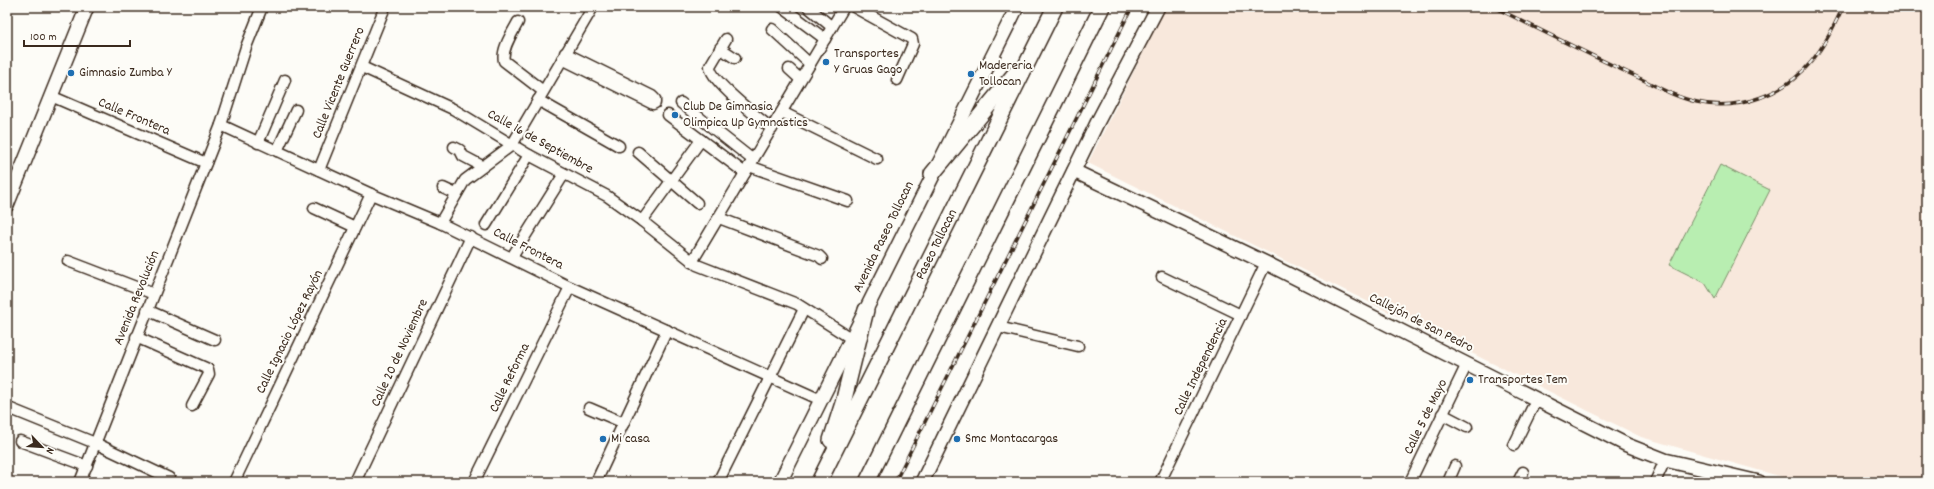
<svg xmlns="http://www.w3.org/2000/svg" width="1934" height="489" font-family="Dekko,sans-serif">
<rect width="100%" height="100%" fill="#fdfcf7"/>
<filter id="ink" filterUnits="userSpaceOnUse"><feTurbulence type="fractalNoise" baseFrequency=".025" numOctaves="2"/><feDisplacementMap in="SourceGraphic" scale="8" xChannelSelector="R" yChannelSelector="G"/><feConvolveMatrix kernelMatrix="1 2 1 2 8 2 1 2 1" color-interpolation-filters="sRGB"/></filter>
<g filter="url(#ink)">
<polygon fill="#f8e8dc" points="1166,7 1927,7 1927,482 1800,482 1641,437 1088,163"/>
<polygon fill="#b8eeb1" stroke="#7a8c68" points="1720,165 1770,190 1715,299 1705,283 1669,265"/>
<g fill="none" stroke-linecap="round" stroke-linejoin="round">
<g stroke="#3b2a1e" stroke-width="13">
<g id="minor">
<polyline points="782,7 825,39"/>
<polyline points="808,7 832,27"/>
<polyline points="854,7 912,39 913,44 897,80"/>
<path d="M 518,22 C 513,32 501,49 504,61 L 543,91"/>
<polyline points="772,29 810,64"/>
<path d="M 726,39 L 710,66 C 710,81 759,118 772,129"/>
<polyline points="720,48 735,58"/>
<polyline points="562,59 653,104 655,103 655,99 652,96 565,53"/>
<polyline points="362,67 453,109 529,155 607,196 642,221 697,265 797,304 852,339"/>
<polyline points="789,69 800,79"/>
<polyline points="51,96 206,163"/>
<polyline points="538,100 619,146"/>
<polyline points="681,103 753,160"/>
<polyline points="782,112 877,159"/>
<polyline points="668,115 745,173"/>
<polyline points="221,125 371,194 440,223 570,287 821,400"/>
<polyline points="258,143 285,80"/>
<polyline points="454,147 460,150 463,156 482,166"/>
<polyline points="277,151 296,110"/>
<polyline points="638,152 697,203"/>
<polyline points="749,166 848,201"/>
<polyline points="319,170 385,7"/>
<polyline points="443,188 456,194"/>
<polyline points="314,208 355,227"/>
<polyline points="719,218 819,256 822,259"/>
<polyline points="642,221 701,140"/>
<polyline points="440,223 465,180 512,145 593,7"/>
<polyline points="486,225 529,155"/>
<polyline points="512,257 564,174"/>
<polyline points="68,261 154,294"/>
<polyline points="692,262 844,7"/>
<polyline points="1162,277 1241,315"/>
<polyline points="147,310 215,340"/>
<polyline points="998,327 1078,346"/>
<polyline points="136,337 208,369 209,374 192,406"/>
<polyline points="589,408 624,423"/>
<polyline points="11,409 95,443 169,478"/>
<polyline points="1442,414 1467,427"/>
<polyline points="20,441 87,466"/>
<polyline points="1514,445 1536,400"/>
<polyline points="80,482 221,125 246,47 262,7"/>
<polyline points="234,482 371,194"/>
<polyline points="355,482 471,237"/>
<polyline points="474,482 570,287"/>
<polyline points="596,482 667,330"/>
<polyline points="718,482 804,309"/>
<polyline points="1160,482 1266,263"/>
<polyline points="1410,482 1467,364"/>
<polyline points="1448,482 1455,466"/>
<polyline points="1518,482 1523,472"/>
<polyline points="1655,482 1665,460"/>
</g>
</g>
<g stroke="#3b2a1e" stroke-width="16">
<g id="major">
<polyline points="1074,171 1266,263 1627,445 1665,460 1759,482"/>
<polyline points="7,205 87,7"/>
<path d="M 780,482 C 859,324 937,165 1017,7"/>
<polyline points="922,482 1098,121 1158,7"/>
</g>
</g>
<g stroke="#3b2a1e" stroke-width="18">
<g id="highway">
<polyline points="932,174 1018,70"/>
<polyline points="831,440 843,403 866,310"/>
<path id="s1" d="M 819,482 L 1055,7"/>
<polyline points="867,482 1102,7"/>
</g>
</g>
<use href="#minor" stroke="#fdfcf7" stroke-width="10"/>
<use href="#major" stroke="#fdfcf7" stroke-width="13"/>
<use href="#highway" stroke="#fdfcf7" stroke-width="15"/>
<g stroke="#3b2a1e" stroke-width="3.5">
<g id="rail">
<path d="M 1494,7 C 1540,30 1586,53 1633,75 C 1654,85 1674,97 1697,102 C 1738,112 1785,94 1811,62 C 1825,45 1834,26 1843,7"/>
<polyline points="895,482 1132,7"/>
</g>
</g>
<use href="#rail" stroke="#fdfcf7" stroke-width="2" stroke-dasharray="6" stroke-linecap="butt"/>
</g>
</g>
<g fill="#1f6fb2" stroke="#fdfcf7" stroke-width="1.5">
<circle cx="826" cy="62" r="4"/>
<circle cx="71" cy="73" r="4"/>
<circle cx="971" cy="74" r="4"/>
<circle cx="675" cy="115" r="4"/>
<circle cx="1470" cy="380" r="4"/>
<circle cx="603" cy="439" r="4"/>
<circle cx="957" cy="439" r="4"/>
</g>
<g text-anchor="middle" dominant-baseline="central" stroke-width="4" stroke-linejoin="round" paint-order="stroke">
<g font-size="14" fill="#3b2a1e" stroke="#fdfcf7" text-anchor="start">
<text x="834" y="54">Transportes<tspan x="834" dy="16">Y Gruas Gago</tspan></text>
<text x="979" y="66">Madereria<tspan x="979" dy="16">Tollocan</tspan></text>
<text x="79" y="73">Gimnasio Zumba Y</text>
<text x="683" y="107">Club De Gimnasia<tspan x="683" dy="16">Olimpica Up Gymnastics</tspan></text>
<text x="1478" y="380">Transportes Tem</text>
<text x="611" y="439">Mi casa</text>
<text x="965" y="439">Smc Montacargas</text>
</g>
<g font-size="14" fill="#3b2a1e" stroke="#fdfcf7">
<text transform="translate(339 83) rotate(-68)">Calle Vicente Guerrero</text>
<text transform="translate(134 117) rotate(23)">Calle Frontera</text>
<text transform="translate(540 142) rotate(29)">Calle 16 de Septiembre</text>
<text transform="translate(884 237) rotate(-64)">Avenida Paseo Tollocan</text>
<text stroke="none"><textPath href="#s1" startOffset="265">Paseo Tollocan</textPath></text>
<text transform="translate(528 249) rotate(27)">Calle Frontera</text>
<text transform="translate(137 298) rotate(-68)">Avenida Revolución</text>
<text transform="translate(1421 323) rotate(27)">Callejón de San Pedro</text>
<text transform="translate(290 332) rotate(-64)">Calle Ignacio López Rayón</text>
<text transform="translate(400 353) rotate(-65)">Calle 20 de Noviembre</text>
<text transform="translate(1201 367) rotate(-64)">Calle Independencia</text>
<text transform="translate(510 378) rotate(-64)">Calle Reforma</text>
<text transform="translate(1426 417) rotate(-64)">Calle 5 de Mayo</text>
</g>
</g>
<rect width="1934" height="489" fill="none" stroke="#fdfcf7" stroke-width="24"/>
<rect x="12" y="12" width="1910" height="465" fill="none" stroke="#3b2a1e" stroke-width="1.5" filter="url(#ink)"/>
<g transform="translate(42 447) rotate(115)" stroke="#fdfcf7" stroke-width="3" paint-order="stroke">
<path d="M0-3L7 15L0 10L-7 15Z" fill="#3b2a1e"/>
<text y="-6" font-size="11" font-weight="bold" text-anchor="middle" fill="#3b2a1e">N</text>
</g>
<path d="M24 40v6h106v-6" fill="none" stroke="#3b2a1e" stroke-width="2"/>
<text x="30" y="40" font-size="12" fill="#3b2a1e" stroke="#fdfcf7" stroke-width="3" paint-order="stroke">100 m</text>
</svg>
